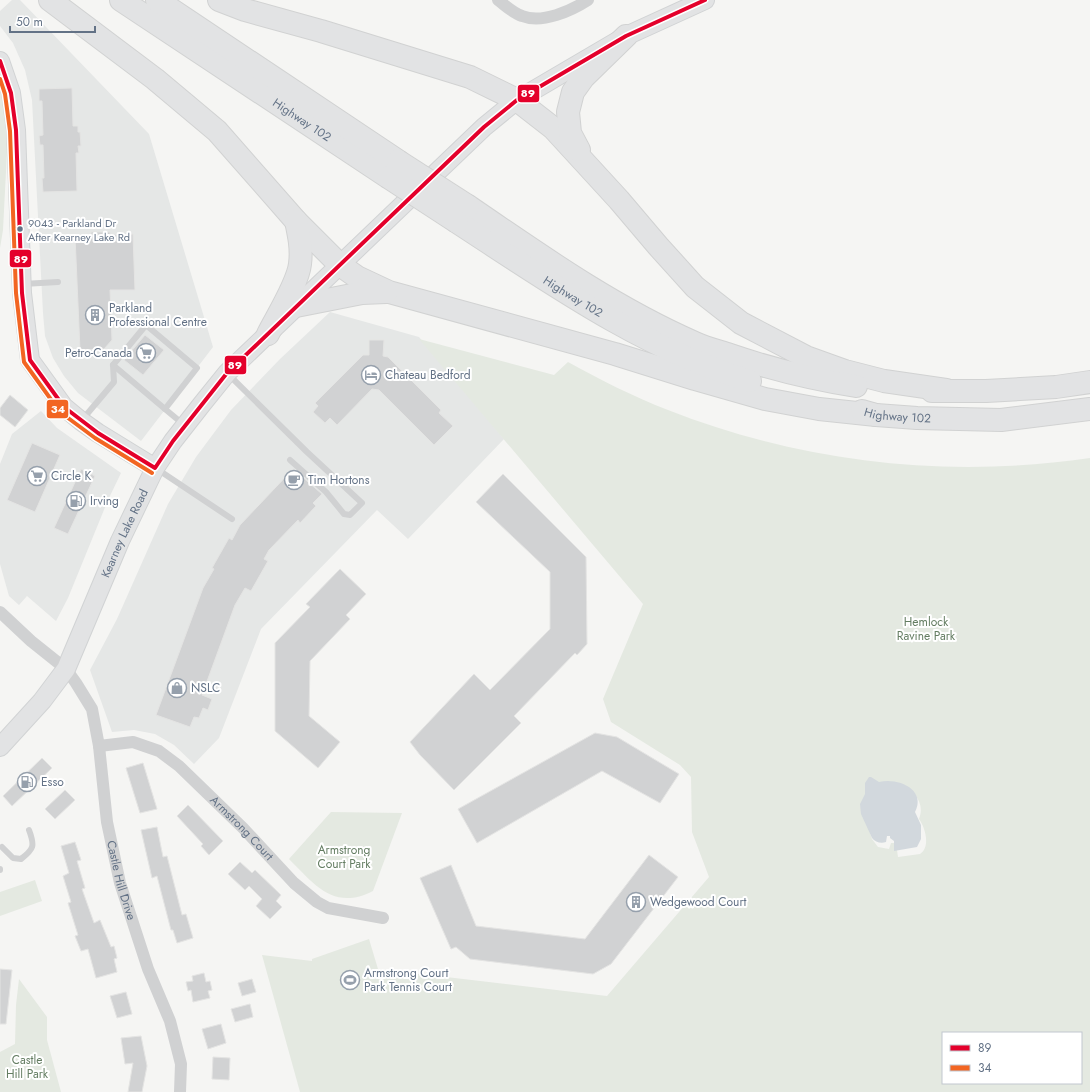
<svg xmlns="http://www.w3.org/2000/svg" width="1090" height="1092" font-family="Jost,sans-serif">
<rect width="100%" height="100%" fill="#f5f5f3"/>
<g fill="#e5e7e6">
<polygon points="12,0 20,0 149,134 213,347 141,441 78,393 64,376 53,358 45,336 43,313 32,100 25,70 13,43 0,26 0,11"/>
<polygon points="330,312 419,337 504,439 408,539 377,510 261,629 219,738 194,764 174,745 155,734 134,730 112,732 90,670 117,619 168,504 196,457 231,410 280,359"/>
<polygon points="41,411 57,428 121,473 108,500 68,598 56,621 27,596 19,605 9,596 0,564 0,464 12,434"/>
</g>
<g fill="#e4e9e1" fill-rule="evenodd">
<polygon points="0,92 9,113 3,230 0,248"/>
<path d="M 419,339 L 554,375 L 568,362 C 601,380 634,397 668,410 C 803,463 947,479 1090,458 L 1090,1092 L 300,1092 L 262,955 L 312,961 L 312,959 L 369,939 L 378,969 L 607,996 L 709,877 L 692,832 L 691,777 L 680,765 L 611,722 L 603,699 L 643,604 ZM 914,793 C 920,801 923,809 919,819 C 925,827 931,847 920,854 L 898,857 L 897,850 L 894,843 L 891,843 L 889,849 L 878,847 L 872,839 L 869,830 ZM 943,1033 L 1081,1033 L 1081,1083 L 943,1083 Z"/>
<path d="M 331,812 L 402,813 L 373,891 C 334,911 315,885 289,859 Z"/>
<polygon points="35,880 42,901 0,916 0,892"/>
<polygon points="19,979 47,1017 47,1040 61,1092 0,1092 0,1052 15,1044 16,1005"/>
</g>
<path fill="#d2d8dd" d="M 869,777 L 871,777 L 879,782 C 897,777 927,789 915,812 L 921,825 L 921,839 L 917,847 L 894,851 L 894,841 L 890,838 L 890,836 L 887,836 L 886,842 C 881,844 875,842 872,838 L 861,814 L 860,804 L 865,794 L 865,783 Z"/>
<g fill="#d1d2d3" stroke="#e4e4e3">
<polygon points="72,88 73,126 78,126 78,132 80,132 81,146 78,146 79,153 76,153 77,191 43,192 42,178 44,178 43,145 40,145 39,136 43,135 42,101 39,101 39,89"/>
<polygon points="91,232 110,232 110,235 133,234 135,290 110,290 112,340 104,349 80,350 75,236 91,235"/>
<polygon points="145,335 164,350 143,375 124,360"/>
<polygon points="369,340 384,340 383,356 388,357 441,410 439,413 453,426 434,445 379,390 372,389 337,425 330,418 325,423 313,412 318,406 315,403 363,355 369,355"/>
<polygon points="10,395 28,410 15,427 0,415 0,408"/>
<polygon points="32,443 60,455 35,512 7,500"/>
<polygon points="81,469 95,476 68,534 54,528"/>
<polygon points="293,469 322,494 313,503 316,506 300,523 298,520 269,550 264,559 268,561 251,591 245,588 235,605 202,695 212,699 208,710 203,708 199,718 194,717 190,727 156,715 203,588 214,569 212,568 229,538 232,540 240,525"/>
<polygon points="503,474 586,557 587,644 577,655 575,653 514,716 521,723 454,790 420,755 410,742 474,674 490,690 550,629 550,572 476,502"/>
<polygon points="340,569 366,594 346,615 350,619 310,661 309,716 340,742 318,768 275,731 275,643 310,607 306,604"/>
<polygon points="595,733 617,737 679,774 660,803 602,771 477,843 458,809"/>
<polygon points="42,758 52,768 12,806 3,796"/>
<polygon points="143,763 157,809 140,813 126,768"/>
<polygon points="65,790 75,800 55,819 45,809"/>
<polygon points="188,805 223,841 209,855 201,846 203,844 177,816"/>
<polygon points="157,827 163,857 167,856 182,915 186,914 193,938 177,943 173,930 171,930 157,876 152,878 141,830"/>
<polygon points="75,842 81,860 77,861 85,888 82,889 94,923 100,920 111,947 114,946 117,958 114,959 117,972 96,978 88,949 81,951 75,936 78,935 68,903 71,902 63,876 69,873 61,846"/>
<polygon points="649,855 678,877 611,964 593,974 470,959 456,947 451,949 420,878 451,865 476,926 585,939"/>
<polygon points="240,862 252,873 255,870 281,895 276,901 282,907 270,919 256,906 262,899 249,886 245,890 228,874"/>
<polygon points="0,969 12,970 6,1024 0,1024"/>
<polygon points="204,973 206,982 210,981 212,990 208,991 210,998 193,1002 191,990 188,991 186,982 193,981 192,976"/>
<polygon points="252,979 256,992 242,996 238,983"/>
<polygon points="126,992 132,1014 117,1018 110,996"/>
<polygon points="250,1004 253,1017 235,1022 231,1009"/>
<polygon points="221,1024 226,1043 208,1049 202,1029"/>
<polygon points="141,1036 147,1066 142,1092 128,1092 133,1063 125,1064 121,1038"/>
<polygon points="213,1057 230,1058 229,1080 212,1079"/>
</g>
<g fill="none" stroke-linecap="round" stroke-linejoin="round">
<g stroke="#d1d3d4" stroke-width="20">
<g id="secondary">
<polyline points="0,61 11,93 16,130 22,293 30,360 64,407 81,421 98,433 155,468"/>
<path id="s3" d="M 0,747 L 42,701 L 66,669 L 120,541 L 155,468 L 173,441 L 202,404 L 227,373 L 484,127 L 517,100 L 626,36 L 705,0"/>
</g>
</g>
<g stroke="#d1d2d2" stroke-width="24">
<g id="highway">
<polyline points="50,0 155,79 217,131 296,221 340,265 357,277 389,292 615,354 695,379 765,399 819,409 876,415"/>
<path id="s4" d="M 121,0 L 388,177"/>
<polyline points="157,0 398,161"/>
<polyline points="219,0 245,10 321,31 470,77 517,100 553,128 619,200 658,246 695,287 741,323 806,357 845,371 884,381 946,390"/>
<polyline points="579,150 570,133 568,112 573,92 583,78 626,36"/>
<path d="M 468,206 C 541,256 613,307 695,343 C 706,348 718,351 730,355 C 771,369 812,379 856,386"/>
<path id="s5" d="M 457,222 C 549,282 644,349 750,381"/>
<polyline points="296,306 362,293 386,292"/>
<path d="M 268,334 C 277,316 298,283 300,264 C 302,249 299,235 296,221"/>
<polyline points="932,391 986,391 1056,387 1090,382"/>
<path id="s6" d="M 862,411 L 876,415 L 917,418 L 1001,420 L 1090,409"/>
</g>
</g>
<g stroke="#d0d1d2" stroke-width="6">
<polyline points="23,284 58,282"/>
<polyline points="113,365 165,409"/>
<polyline points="228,374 307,452 362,503 350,515 344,514 326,492 290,460"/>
<polyline points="82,420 114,382 113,365 146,325 197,368 165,409 183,424"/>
<polyline points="157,469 232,519"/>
<path d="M 2,847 L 13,858 L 21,859 C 34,849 35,846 29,830"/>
<polyline points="0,869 0,870"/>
</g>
<g stroke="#d0d1d2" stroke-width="12">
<path d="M 498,0 C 506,6 513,13 522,16 C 542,24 571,11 588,0"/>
<path id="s1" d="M 0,612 L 31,641 L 66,669 L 76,683 L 92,709 L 99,746 L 107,822 L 120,883 L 148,969 L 170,1021 L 181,1064 L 180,1092"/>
<path id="s2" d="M 99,746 L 133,742 L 159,751 L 179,766 L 243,828 L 294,883 L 317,902 L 328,908 L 383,918"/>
</g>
<use href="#secondary" stroke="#e2e3e4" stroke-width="18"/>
<use href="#highway" stroke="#e2e3e4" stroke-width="22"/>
<g stroke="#d1d2d2" stroke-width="24" stroke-linecap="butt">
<g id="highway-bridge">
<polyline points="398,161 468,206"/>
<polyline points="388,177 457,222"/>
</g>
</g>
<use href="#highway-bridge" stroke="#e2e3e4" stroke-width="22"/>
<g stroke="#fff" stroke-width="7">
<polyline id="bus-1" points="0,61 11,93 16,130 22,293 30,360 64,407 98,433 155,468 173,441 227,373 484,127 517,100 626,36 705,0"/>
</g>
<g stroke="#fff" stroke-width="7">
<polyline id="bus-2" points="0,79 5,94 10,131 16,293 24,362 60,412 95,438 152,473"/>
</g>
<use href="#bus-1" stroke="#e4002b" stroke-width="4"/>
<use href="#bus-2" stroke="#f26522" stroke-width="4"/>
</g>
<defs>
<g id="building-ring" transform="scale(1)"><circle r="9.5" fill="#fff" stroke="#96a0ac" stroke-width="1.5"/><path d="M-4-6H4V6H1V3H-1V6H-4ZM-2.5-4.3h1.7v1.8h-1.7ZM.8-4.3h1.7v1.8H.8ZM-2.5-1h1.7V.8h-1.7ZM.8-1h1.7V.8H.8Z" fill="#96a0ac"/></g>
<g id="supermarket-ring" transform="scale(1)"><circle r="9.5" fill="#fff" stroke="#96a0ac" stroke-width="1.5"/><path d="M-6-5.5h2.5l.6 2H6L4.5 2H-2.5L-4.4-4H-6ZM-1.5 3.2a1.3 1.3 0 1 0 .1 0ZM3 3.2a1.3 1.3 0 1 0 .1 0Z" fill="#96a0ac"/></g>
<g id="hotel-ring" transform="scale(1)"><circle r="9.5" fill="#fff" stroke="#96a0ac" stroke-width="1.5"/><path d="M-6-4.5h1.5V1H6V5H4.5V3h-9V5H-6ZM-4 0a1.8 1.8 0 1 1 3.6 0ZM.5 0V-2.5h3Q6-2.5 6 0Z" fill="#96a0ac"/></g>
<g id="cafe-ring" transform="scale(1)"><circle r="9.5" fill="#fff" stroke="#96a0ac" stroke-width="1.5"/><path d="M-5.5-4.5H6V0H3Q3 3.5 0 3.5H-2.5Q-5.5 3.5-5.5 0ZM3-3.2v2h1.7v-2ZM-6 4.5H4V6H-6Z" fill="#96a0ac"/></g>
<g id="fuel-ring" transform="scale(1)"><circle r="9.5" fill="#fff" stroke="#96a0ac" stroke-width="1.5"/><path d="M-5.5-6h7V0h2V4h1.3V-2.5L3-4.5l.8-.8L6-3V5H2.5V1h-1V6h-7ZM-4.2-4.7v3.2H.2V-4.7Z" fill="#96a0ac"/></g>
<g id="shop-ring" transform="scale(1)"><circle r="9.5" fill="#fff" stroke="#96a0ac" stroke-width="1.5"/><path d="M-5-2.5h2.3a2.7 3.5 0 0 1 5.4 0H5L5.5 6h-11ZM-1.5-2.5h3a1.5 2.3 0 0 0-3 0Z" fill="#96a0ac"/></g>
<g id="stadium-ring" transform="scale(1)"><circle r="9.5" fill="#fff" stroke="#96a0ac" stroke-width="1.5"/><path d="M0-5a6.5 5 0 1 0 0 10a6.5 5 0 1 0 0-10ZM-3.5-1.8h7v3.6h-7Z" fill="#96a0ac"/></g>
</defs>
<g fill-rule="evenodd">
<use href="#building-ring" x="95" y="315"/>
<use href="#supermarket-ring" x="146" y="353"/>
<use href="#hotel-ring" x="371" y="375"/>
<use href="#supermarket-ring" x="37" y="476"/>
<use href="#cafe-ring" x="294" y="480"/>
<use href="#fuel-ring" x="76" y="501"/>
<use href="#shop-ring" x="177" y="688"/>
<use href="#fuel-ring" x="27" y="782"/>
<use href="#building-ring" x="636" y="902"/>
<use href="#stadium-ring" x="350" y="980"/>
</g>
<circle fill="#637286" stroke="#fff" stroke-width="1.5" cx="20" cy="229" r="3.5"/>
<g text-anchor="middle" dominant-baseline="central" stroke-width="4" stroke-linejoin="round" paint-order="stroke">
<g font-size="11" fill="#637286" stroke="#fff" text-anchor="start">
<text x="28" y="223">9043 - Parkland Dr<tspan x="28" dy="14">After Kearney Lake Rd</tspan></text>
</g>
<g font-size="12" fill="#637286" stroke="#fff">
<text stroke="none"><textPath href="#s4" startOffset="217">Highway 102</textPath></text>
<text stroke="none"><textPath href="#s5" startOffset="138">Highway 102</textPath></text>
<text stroke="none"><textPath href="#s6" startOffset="36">Highway 102</textPath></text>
<text stroke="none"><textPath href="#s3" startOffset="250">Kearney Lake Road</textPath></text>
<text stroke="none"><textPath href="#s2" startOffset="175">Armstrong Court</textPath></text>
<text stroke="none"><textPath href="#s1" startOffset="309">Castle Hill Drive</textPath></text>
</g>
<g font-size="12" fill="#637286" stroke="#fff" text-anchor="start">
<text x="109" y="308">Parkland<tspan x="109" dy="14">Professional Centre</tspan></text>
<text x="132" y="353" text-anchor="end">Petro-Canada</text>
<text x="385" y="375">Chateau Bedford</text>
<text x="51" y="476">Circle K</text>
<text x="308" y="480">Tim Hortons</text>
<text x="90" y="501">Irving</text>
<text x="191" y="688">NSLC</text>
<text x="41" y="782">Esso</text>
<text x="650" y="902">Wedgewood Court</text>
<text x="364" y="973">Armstrong Court<tspan x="364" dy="14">Park Tennis Court</tspan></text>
</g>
<g font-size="12" fill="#647d62" stroke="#fff">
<text x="926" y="622">Hemlock<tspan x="926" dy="14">Ravine Park</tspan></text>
<text x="344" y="850">Armstrong<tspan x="344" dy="14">Court Park</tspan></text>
<text x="27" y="1060">Castle<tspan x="27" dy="14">Hill Park</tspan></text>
</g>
</g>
<g stroke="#fff" stroke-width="1.5">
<rect x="517" y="84" width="23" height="19" rx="4" fill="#e4002b"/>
<rect x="9" y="249" width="23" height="19" rx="4" fill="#e4002b"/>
<rect x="224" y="355" width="23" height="20" rx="4" fill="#e4002b"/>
<rect x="46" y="399" width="23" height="20" rx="4" fill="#f26522"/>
</g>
<g font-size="11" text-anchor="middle" font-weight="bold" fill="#fff">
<text x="528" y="97">89</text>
<text x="21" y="263">89</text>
<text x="235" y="369">89</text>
<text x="58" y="413">34</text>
</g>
<rect x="942" y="1032" width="140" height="52" fill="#ffffff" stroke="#c1c7cf"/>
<rect x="950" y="1045" width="20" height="6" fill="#e4002b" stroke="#c1c7cf"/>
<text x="978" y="1052" font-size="12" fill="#637286">89</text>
<rect x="950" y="1065" width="20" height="6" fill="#f26522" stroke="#c1c7cf"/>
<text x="978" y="1072" font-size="12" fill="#637286">34</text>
<path d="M10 26v6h85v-6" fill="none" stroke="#637286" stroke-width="2"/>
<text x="16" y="26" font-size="12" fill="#637286" stroke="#ffffff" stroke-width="3" paint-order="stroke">50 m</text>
</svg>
